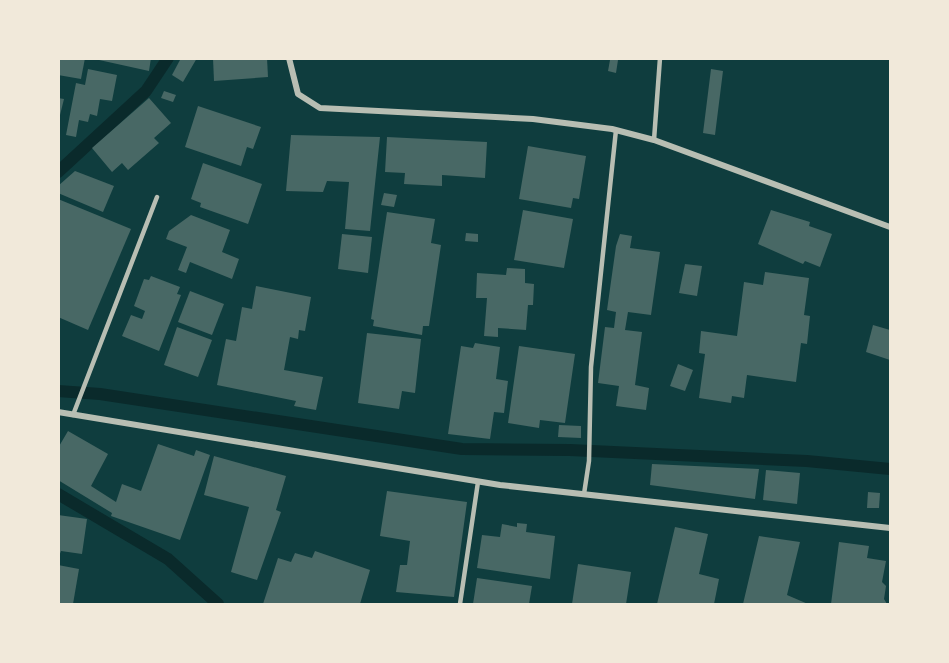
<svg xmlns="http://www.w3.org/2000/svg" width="949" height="663" font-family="'Source Serif 4',serif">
<rect width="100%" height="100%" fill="#0f3d3e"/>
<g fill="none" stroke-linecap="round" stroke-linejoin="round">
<g stroke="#0a2a2b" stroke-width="12">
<polyline points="58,172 146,91 168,58"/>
<polyline points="58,391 100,394 462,449 570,450 807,461 890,469"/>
<polyline points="58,494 168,559 218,604"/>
</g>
</g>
<g fill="#486865">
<polygon points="58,58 85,58 81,79 58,75"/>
<polygon points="90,58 151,58 149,71"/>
<polygon points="181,58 197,58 183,82 172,75"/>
<polygon points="213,58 267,58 268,77 214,81"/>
<polygon points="610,60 618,60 616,73 608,71"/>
<polygon points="88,69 117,75 112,101 100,99 97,116 90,114 88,122 79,120 76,137 66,135 76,83 85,85"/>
<polygon points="711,69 723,71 715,135 703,133"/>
<polygon points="164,91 176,95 173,102 161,98"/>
<polygon points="58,98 64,99 59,119 58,118"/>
<polygon points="149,98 171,123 154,138 159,143 128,170 122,163 112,172 92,148"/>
<polygon points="198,106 261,127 253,149 247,147 241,166 185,147"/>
<polygon points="291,135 380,137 370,231 345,229 349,182 327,181 323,192 286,191"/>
<polygon points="387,137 487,142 485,178 442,175 442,186 404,184 405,173 385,172"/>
<polygon points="528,146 586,156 579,199 573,198 571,208 519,199"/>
<polygon points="203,163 262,184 248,224 200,207 201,203 191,199"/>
<polygon points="75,171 114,186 103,212 58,193 58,186"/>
<polygon points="384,193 397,195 394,207 381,205"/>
<polygon points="58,199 131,229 88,330 58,317"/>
<polygon points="523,210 573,219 564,268 514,260"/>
<polygon points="771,210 810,222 809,226 832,234 820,267 805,261 803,264 758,244"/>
<polygon points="387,212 435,219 431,243 441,245 429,326 423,326 422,335 373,326 374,320 371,319"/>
<polygon points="191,215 230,230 222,252 239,259 232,279 190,262 186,273 178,270 187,247 166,239 169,231"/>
<polygon points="466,233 478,234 478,242 465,241"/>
<polygon points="342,234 372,237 368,273 338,269"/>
<polygon points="620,234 632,236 630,248 660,252 651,315 628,312 625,330 642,332 635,385 649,388 646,410 616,406 619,386 598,383 605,327 614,328 616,312 607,310 616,246"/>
<polygon points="685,264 702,266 697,296 679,293"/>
<polygon points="507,268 525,269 525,283 534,284 533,305 528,305 526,330 498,328 498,337 484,336 487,298 476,298 477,273 506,275"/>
<polygon points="765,272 809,278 804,315 810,316 807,344 801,343 796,382 747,375 744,398 732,396 731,403 699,398 705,354 699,353 701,331 737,336 744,282 763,285"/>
<polygon points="151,276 180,287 177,294 181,295 159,351 122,336 131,315 142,319 145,311 134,306 144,279 149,280"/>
<polygon points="256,286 311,297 305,331 299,330 298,339 290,337 284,370 323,377 316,410 294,406 296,401 217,385 226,339 236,341 242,307 252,309"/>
<polygon points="190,291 224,304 212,335 178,322"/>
<polygon points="873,325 890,330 890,360 866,352"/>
<polygon points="177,327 212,340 198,377 164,365"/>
<polygon points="367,333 421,339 415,393 402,391 399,409 358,403"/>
<polygon points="475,343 500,347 496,379 508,381 504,413 494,412 490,439 448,434 461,346 473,348"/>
<polygon points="519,346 575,354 565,423 540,420 539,428 508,423"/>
<polygon points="678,364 693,370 685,391 670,386"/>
<polygon points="559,425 581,426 581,438 558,437"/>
<polygon points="68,431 108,454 91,486 116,502 122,484 141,491 158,444 194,456 196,450 210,455 180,540 111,516 112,513 58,480 58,448"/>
<polygon points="214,456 286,476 276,510 281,512 257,580 231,572 249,507 204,495"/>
<polygon points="652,464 759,469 755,499 650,485"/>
<polygon points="766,470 800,473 797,504 763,500"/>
<polygon points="387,491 467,502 454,597 396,592 400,565 407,565 410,541 380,536"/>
<polygon points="868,492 880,493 879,508 867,508"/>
<polygon points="58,515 87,519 82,554 61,551 58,559"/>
<polygon points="517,523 527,524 526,532 555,536 550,579 477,568 482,535 500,537 502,524 517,527"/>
<polygon points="675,527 708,534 699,574 719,579 714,604 657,604"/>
<polygon points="759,536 800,542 787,595 808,604 743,604"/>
<polygon points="839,542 869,546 867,558 886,561 882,582 886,586 884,599 887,604 831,604"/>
<polygon points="315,551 370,570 360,604 263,604 278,558 291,562 295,553 312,558"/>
<polygon points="578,564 631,572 626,604 572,604"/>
<polygon points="58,565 79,569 73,604 58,603"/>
<polygon points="477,578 532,586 529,604 473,604"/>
</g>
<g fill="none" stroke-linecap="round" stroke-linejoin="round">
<g stroke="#b8beb3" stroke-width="4.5">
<polyline points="654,140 660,58"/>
<polyline points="73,415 157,197"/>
<polyline points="584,494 589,461 591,367 616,130"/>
<polyline points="460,604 478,482"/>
</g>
<g stroke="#b8beb3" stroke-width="6">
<polyline points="289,58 298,94 320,108 533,119 612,129 654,140 890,227"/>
<polyline points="58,412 500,485 890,528"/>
</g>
</g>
<rect width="949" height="663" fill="none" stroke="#f1e9da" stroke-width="120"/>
</svg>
